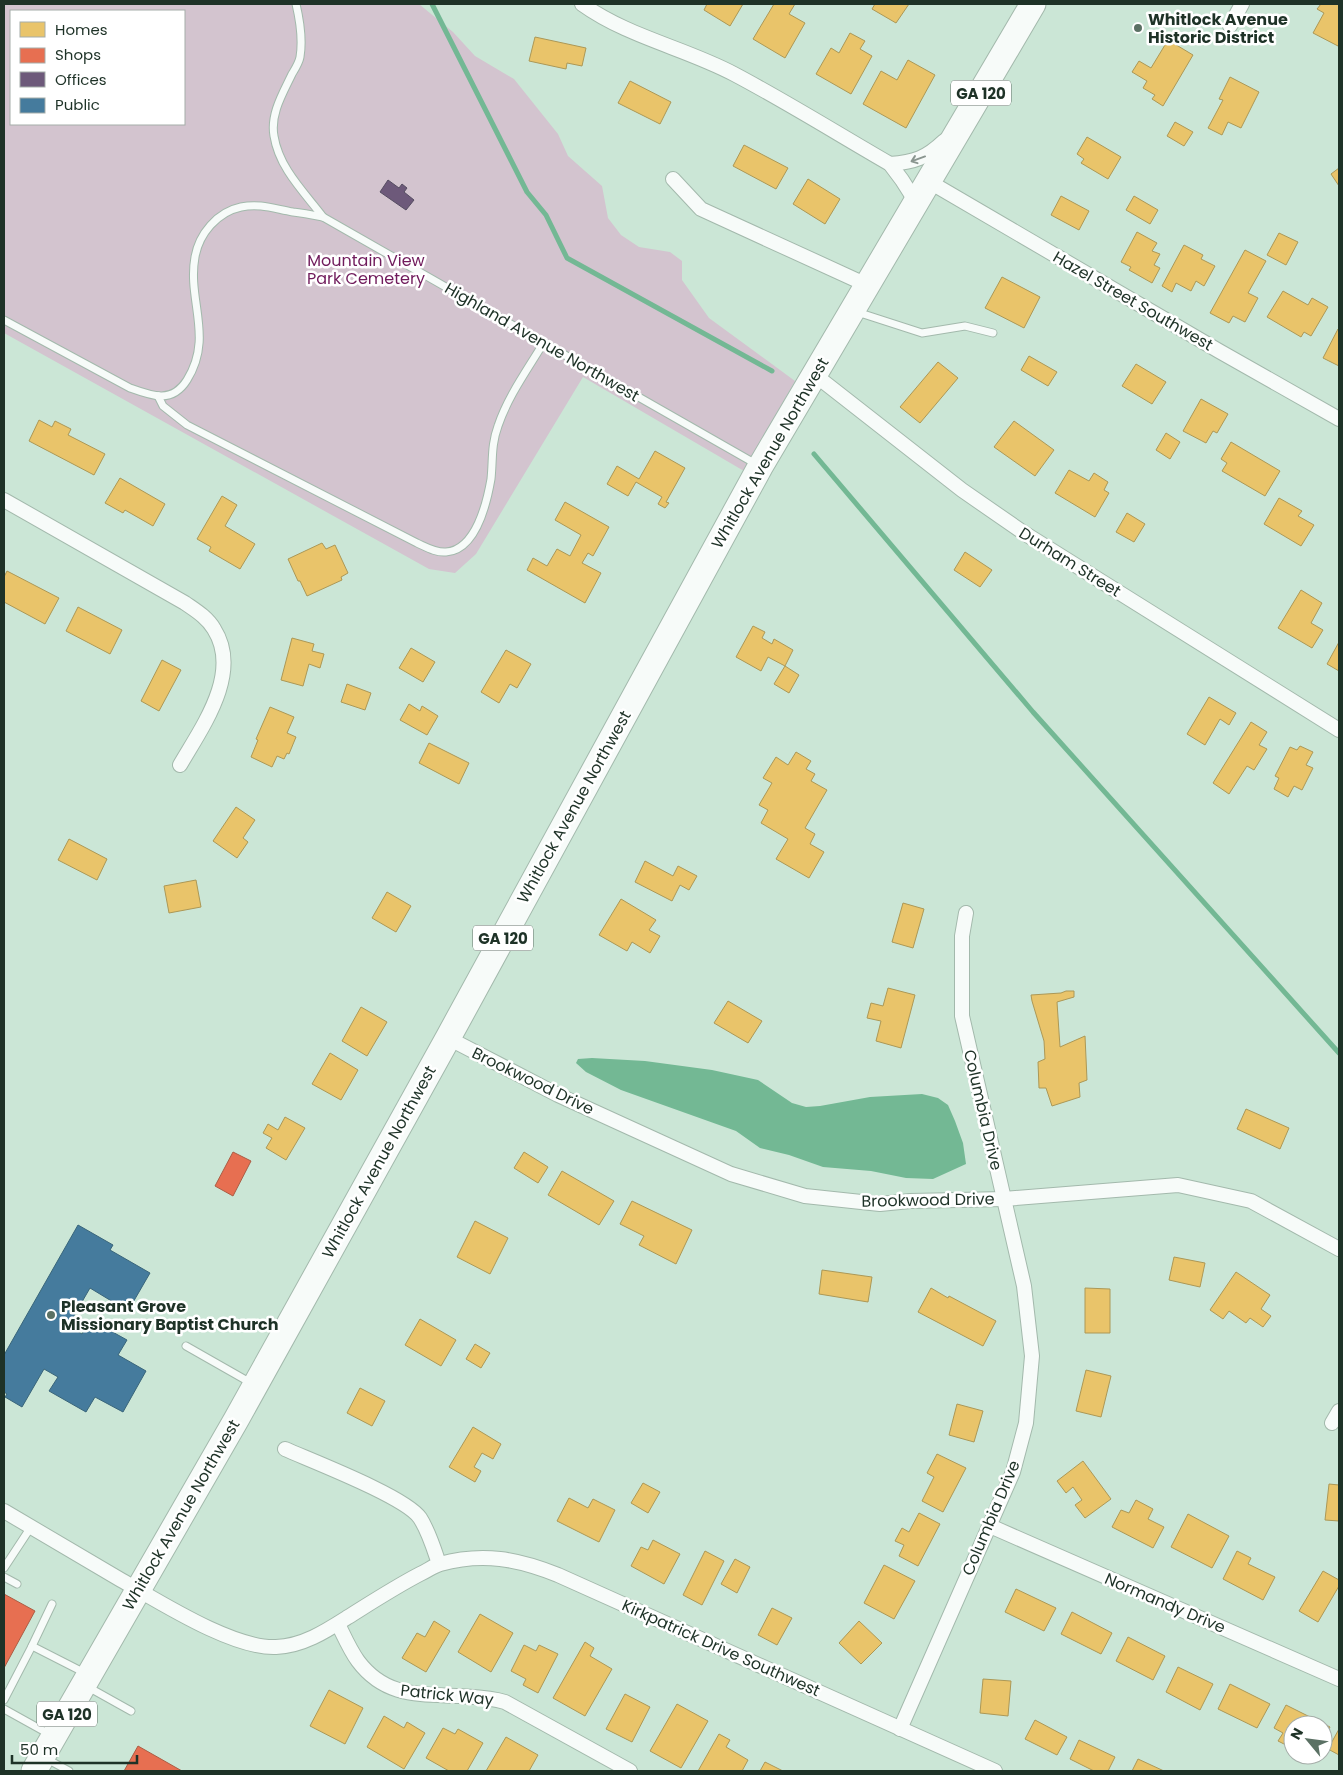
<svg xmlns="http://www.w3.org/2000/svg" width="1343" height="1775" font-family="Poppins,sans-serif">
<rect width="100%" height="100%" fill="#cbe6d6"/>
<path fill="#d3c4cf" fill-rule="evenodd" d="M 4,4 L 419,4 L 453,32 L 475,56 L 514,79 L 558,134 L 568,156 L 602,186 L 608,218 L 621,235 L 639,247 L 670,252 L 682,261 L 682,280 L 709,318 L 795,381 L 744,471 L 583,377 L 476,554 L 455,573 L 429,569 L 4,333 ZM 11,11 L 184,11 L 184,124 L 11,124 Z"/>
<polygon fill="#73b894" points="592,1058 645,1061 712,1070 758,1080 792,1103 806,1107 820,1106 870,1097 922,1094 938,1098 948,1105 955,1121 963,1143 966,1164 933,1179 906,1178 871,1171 823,1167 789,1155 760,1148 736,1131 621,1090 586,1072 576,1063 578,1059"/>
<g fill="#e9c46a" stroke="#ac9856">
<polygon points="707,4 743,4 730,26 704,10"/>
<polygon points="774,4 795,4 789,14 805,23 785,58 753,39"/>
<polygon points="875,4 909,4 896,23 872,9"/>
<polygon points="1321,4 1339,4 1339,44 1338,46 1313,33 1324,13 1317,9"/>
<polygon points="850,33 865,41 860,49 872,56 851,94 816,74 831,48 839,53"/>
<polygon points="535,37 586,48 582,66 567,63 566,69 529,61"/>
<polygon points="1168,40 1193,55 1163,106 1152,99 1155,95 1143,88 1147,81 1132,72 1139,61 1151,68"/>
<polygon points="908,60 935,75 906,128 863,104 881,71 897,80"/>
<polygon points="1230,77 1259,92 1241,128 1228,122 1222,135 1208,128 1223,100 1219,99"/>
<polygon points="630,81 671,102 660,124 618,103"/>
<polygon points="1175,122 1193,132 1184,146 1167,136"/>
<polygon points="1087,137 1121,157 1108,179 1081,163 1084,159 1077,154"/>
<polygon points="744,145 788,168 776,189 733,166"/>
<polygon points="1339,168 1339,186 1331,174"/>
<polygon points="808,179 840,199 825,224 793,204"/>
<polygon points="1061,196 1089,211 1079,230 1051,215"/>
<polygon points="1134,196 1158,210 1150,224 1126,210"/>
<polygon points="1137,232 1157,243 1152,251 1160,254 1154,265 1160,268 1152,283 1129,270 1131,267 1121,262"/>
<polygon points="1279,233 1298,242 1286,265 1267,255"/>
<polygon points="1184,245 1203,255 1201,259 1215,266 1204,286 1196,281 1191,291 1176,283 1172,292 1162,286"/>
<polygon points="1245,250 1266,261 1248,293 1258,298 1245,322 1233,316 1229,323 1210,313"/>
<polygon points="1002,277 1040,297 1024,328 985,308"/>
<polygon points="1283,291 1308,305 1312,298 1328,307 1311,336 1304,332 1301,337 1267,317"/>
<polygon points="1338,329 1339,330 1339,366 1323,358"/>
<polygon points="1029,356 1057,372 1048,386 1021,370"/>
<polygon points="938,362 958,378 920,423 900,407"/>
<polygon points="1136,364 1166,382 1152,404 1122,386"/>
<polygon points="1201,399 1228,414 1217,433 1213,431 1206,443 1183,431"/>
<polygon points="39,420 52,427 55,421 71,429 68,435 105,454 94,475 29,441"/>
<polygon points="1014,421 1054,450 1035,476 994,447"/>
<polygon points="1166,433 1180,442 1170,459 1156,450"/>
<polygon points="1231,442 1280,471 1265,496 1222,471 1227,463 1221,459"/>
<polygon points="655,451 685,468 666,502 669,503 665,508 658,504 662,497 636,482 628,496 607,484 617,466 639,479"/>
<polygon points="1069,470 1089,481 1094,473 1108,482 1104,490 1109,493 1095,517 1055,493"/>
<polygon points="120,478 165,504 153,526 125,510 123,513 105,503"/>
<polygon points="222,496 237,505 225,526 255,544 240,569 209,551 211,547 197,539"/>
<polygon points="1279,498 1302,511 1298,516 1314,525 1301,546 1264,524"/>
<polygon points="565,502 609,527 593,556 588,553 582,563 601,573 585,603 527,570 533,558 547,566 557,549 570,556 581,535 555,520"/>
<polygon points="1127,513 1145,524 1134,542 1116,532"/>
<polygon points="322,543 326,549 335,545 348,573 341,577 342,580 307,596 300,581 298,581 288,559"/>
<polygon points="965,552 992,570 980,587 954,570"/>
<polygon points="7,571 59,598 45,624 4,602 4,577"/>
<polygon points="1301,590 1322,603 1311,623 1323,630 1312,648 1278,628"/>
<polygon points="78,607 122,630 110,654 66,631"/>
<polygon points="753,626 765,632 762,638 772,644 774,639 793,650 785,666 768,657 761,671 736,657"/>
<polygon points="292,638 314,644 312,651 324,654 320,668 309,664 303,686 281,680"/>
<polygon points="1339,642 1339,671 1327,664"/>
<polygon points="411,648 435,662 423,682 399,668"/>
<polygon points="506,650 531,664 517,688 510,684 499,703 481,692"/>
<polygon points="162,660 181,670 159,711 141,701"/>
<polygon points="785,666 799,675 789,693 774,684"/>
<polygon points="347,684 371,693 365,710 341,702"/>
<polygon points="1209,697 1236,713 1229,725 1220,719 1205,745 1187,734"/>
<polygon points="409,704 420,711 422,706 438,716 427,735 400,720"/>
<polygon points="270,707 294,717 287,733 296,737 289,754 287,753 284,759 277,756 272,767 251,757 258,740 256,739"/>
<polygon points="1251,722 1267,732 1259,745 1267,749 1254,770 1247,766 1229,794 1213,783"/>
<polygon points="429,743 469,763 459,784 419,763"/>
<polygon points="1300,746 1313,752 1306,765 1313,768 1302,790 1294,786 1288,797 1274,789 1279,778 1275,776 1290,747 1297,750"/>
<polygon points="796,752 811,761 806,769 815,774 811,781 827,790 805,828 815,834 810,844 824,852 809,878 776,859 788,839 761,823 768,810 759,805 772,783 763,778 776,757 788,765"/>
<polygon points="236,807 255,820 243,838 248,842 237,858 213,841"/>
<polygon points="69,839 107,859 97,880 58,860"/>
<polygon points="645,861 673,876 678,866 697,876 689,890 680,885 672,901 635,882"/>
<polygon points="196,880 201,907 169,913 164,886"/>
<polygon points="387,892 411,906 396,932 372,918"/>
<polygon points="621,899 656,920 649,930 660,936 650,953 632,942 627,951 599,935"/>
<polygon points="903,903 924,909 913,948 892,942"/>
<polygon points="888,988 915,995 901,1048 876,1041 881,1021 867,1018 871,1003 883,1006"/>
<polygon points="1066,991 1074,991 1074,997 1057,1002 1060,1047 1085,1036 1087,1080 1079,1083 1080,1097 1052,1106 1046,1088 1039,1088 1038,1062 1045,1059 1044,1041 1032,1001 1031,995 1061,993"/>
<polygon points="728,1001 762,1021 748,1043 714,1023"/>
<polygon points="361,1007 387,1022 367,1056 342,1041"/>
<polygon points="330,1053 358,1070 341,1100 312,1084"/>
<polygon points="1246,1109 1289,1128 1280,1149 1237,1129"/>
<polygon points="285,1117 305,1128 286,1160 266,1148 272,1138 263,1133 268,1124 278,1130"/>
<polygon points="524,1152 548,1167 538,1183 514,1168"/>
<polygon points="562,1171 614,1201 599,1225 548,1195"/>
<polygon points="632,1201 692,1230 676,1264 639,1245 644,1236 620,1224"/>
<polygon points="475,1221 508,1238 490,1274 457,1257"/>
<polygon points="1174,1257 1205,1263 1200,1287 1169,1280"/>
<polygon points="822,1270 872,1277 868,1302 819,1294"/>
<polygon points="1236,1272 1270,1295 1261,1309 1271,1316 1263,1327 1250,1318 1246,1323 1229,1311 1223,1319 1210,1310"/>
<polygon points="931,1288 948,1298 949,1296 996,1321 983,1346 918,1312"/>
<polygon points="1085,1288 1110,1289 1110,1333 1085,1333"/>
<polygon points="420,1319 456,1340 441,1366 405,1345"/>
<polygon points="475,1344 490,1353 481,1368 466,1359"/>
<polygon points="1086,1370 1111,1376 1101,1417 1076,1411"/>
<polygon points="360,1388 385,1401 372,1426 347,1413"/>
<polygon points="957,1404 983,1411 974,1442 949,1435"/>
<polygon points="473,1427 501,1444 493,1459 482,1453 474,1467 481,1471 475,1482 449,1467"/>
<polygon points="937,1454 966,1468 943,1512 922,1501 934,1477 927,1473"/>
<polygon points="1083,1461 1111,1499 1085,1518 1075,1505 1082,1500 1073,1487 1066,1493 1057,1481"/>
<polygon points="643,1483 660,1492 648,1513 631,1503"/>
<polygon points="1329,1484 1339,1485 1339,1521 1325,1520"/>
<polygon points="569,1498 588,1508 593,1499 615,1510 599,1542 557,1521"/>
<polygon points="1136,1500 1153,1509 1148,1519 1164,1527 1153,1548 1112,1527 1121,1510 1129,1513"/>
<polygon points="919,1513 940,1524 918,1566 899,1556 904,1545 895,1541 902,1528 909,1532"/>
<polygon points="1188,1514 1229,1536 1212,1568 1171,1547"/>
<polygon points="653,1540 680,1554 664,1584 631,1566 641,1547 648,1550"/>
<polygon points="705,1551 724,1561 702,1605 683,1595"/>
<polygon points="1237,1551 1251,1558 1248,1564 1275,1577 1263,1600 1223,1579"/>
<polygon points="735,1559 750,1567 737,1593 721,1584"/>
<polygon points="884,1565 915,1581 894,1619 864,1603"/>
<polygon points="1323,1571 1339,1580 1339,1586 1318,1622 1299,1611"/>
<polygon points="1016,1589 1056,1608 1044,1631 1005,1612"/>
<polygon points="772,1608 792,1618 777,1645 758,1635"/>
<polygon points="1072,1612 1112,1633 1101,1654 1061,1634"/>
<polygon points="480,1614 513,1633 491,1672 458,1652"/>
<polygon points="434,1621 450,1631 426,1672 402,1658 417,1633 425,1637"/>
<polygon points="859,1621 882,1643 861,1664 839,1643"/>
<polygon points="1128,1637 1165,1656 1153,1680 1116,1661"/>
<polygon points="585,1642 594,1648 590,1656 612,1669 585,1716 553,1698"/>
<polygon points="524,1645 536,1651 539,1645 558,1654 538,1693 523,1685 526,1679 511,1671"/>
<polygon points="1178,1667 1213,1684 1200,1710 1166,1692"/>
<polygon points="983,1679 1011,1681 1008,1716 980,1713"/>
<polygon points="1230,1684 1270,1704 1257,1728 1218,1709"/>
<polygon points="329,1690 363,1708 345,1744 310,1726"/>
<polygon points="625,1694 650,1707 632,1742 606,1729"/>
<polygon points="677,1704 708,1721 681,1768 650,1751"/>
<polygon points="1286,1705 1330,1727 1323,1742 1323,1725 1293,1725 1292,1748 1278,1741 1283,1733 1274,1728"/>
<polygon points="384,1716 404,1728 407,1722 425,1733 404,1769 367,1747"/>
<polygon points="1035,1720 1067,1737 1057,1755 1025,1739"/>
<polygon points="443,1728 455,1734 458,1729 483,1743 467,1771 449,1771 426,1758"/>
<polygon points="1339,1729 1339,1755 1328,1749"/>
<polygon points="719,1734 730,1740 726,1747 748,1760 742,1771 698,1771"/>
<polygon points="506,1737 538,1755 529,1771 486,1771"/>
<polygon points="1079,1740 1115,1757 1108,1771 1094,1771 1070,1759"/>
<polygon points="1138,1759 1164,1771 1132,1771"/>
<polygon points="765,1762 783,1771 760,1771"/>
</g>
<g fill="#e76f51" stroke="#ab5d44">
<polygon points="233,1152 251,1161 233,1196 215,1186"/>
<polygon points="4,1594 35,1611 4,1668"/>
<polygon points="138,1746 182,1771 124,1771"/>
</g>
<polygon fill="#6d597a" stroke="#554d61" points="388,180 399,188 402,184 407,188 404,192 414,200 406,210 380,192"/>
<polygon fill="#457b9d" stroke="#39657a" points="78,1225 113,1245 110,1250 150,1273 128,1311 90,1288 68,1326 82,1334 91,1320 127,1340 118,1355 146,1371 123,1412 95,1397 86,1412 49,1391 58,1377 44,1369 22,1407 5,1397 7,1394 4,1392 4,1355"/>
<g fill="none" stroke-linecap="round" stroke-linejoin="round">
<g stroke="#73b894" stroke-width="5">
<polyline points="432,4 527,192 546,215 567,258 772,371"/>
<polyline points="814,454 1033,712 1339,1053"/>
</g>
<g stroke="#a3b9ac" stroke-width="9">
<g id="lane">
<path d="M 296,4 C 300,21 303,39 300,57 C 299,63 295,69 292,74 C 283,93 270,114 274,136 C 279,168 304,192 323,217"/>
<polyline points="857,312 922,333 965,326 993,333"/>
<path d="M 4,320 L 130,388 C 152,396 172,404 187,380 C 214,337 187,300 195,257 C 199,234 217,212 241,207 C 260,203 275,209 293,212 C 303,213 313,215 323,217 L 756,464"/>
<path d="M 158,396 L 163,406 L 187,425 L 417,543 C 426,547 436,553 446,552 C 476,550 487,502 491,479 C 493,460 491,445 498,426 C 508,396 528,369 544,342"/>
<polyline points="186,1346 251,1383"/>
<polyline points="4,1568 31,1527"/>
<polyline points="4,1577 17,1584"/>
<polyline points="32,1646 85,1673"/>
<polyline points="88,1687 131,1711"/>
<polyline points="4,1700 32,1646 52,1604"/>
<polyline points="4,1709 49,1734"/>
<polyline points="45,1758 69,1771"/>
</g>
</g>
<g stroke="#a3b9ac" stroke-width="16">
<g id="street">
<path d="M 582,4 C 628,37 685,48 734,74 C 787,102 838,134 890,164 L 902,180 L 916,202"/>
<polyline points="1230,26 1242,4"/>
<path d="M 890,164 C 915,162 926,158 944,141"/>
<polyline points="673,179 701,209 867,285"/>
<polyline points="928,181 1219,351 1339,419"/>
<polyline points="815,375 962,490 1024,533 1339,730"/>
<path d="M 4,500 L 185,603 C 195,610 207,617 214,629 C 242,673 202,727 180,765"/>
<polyline points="448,1038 558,1095 731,1174 805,1196 880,1204 910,1201 1004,1199 1178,1185 1251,1201 1339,1249"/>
<polyline points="1332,1423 1339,1411"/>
<path d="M 285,1449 C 312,1461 406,1497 420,1518 C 429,1532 434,1549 439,1564"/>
<path d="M 4,1511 C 43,1534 82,1557 121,1580 C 160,1602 233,1649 276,1647 C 303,1646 326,1631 348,1617 C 372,1602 395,1587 420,1574 C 427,1571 433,1566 440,1564 C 483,1552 518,1559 558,1575 L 995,1771"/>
<polyline points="990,1526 1339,1679"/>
<path d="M 338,1624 C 344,1636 350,1650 358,1661 C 385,1697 418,1694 459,1696 C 475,1697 490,1697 505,1702 L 630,1771"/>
<polyline points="900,1729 1013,1472 1026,1423 1032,1356 1024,1286 962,1016 962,936 966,913"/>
</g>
</g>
<g stroke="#a3b9ac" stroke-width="27">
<polyline id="highway" points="34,1771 236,1420 448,1038 760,467 1033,4"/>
</g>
<use href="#lane" stroke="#f7fbf9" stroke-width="7"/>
<use href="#street" stroke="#f7fbf9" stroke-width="14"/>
<use href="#highway" stroke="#f7fbf9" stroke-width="25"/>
</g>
<defs><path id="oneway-shaft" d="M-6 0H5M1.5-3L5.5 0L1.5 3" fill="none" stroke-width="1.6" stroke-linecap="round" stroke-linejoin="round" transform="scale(1.25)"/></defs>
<use stroke="#8a9690" href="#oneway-shaft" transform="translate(918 159) rotate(160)"/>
<g fill="#5b7164" stroke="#fff" stroke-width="2">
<circle cx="1138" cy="28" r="5"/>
<circle cx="51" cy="1315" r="5"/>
</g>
<g text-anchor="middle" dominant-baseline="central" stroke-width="5" stroke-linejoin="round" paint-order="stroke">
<g fill="#fff" stroke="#627068" stroke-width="1">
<rect x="951" y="80.5" width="60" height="25" rx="4"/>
<rect x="473" y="925.5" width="60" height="25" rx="4"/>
<rect x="37" y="1701.5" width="60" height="25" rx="4"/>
</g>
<g font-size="15" font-weight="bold" fill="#1e3227">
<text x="981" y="93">GA 120</text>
<text x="503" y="938">GA 120</text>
<text x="67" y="1714">GA 120</text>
</g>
<g font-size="16" font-weight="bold" fill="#1e3227" stroke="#fff" text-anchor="start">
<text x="1148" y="19">Whitlock Avenue<tspan x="1148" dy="18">Historic District</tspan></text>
<text x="61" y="1306">Pleasant Grove<tspan x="61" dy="18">Missionary Baptist Church</tspan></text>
</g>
<g font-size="16" fill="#701b5c" stroke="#fff">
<text x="366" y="260">Mountain View<tspan x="366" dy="18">Park Cemetery</tspan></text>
</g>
<g font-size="16" fill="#1e3227" stroke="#fff">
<text transform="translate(1133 301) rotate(30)">Hazel Street Southwest</text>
<text transform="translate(542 342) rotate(30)">Highland Avenue Northwest</text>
<text transform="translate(770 453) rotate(-60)">Whitlock Avenue Northwest</text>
<text transform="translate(1070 562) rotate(32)">Durham Street</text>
<text transform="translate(574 807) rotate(-61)">Whitlock Avenue Northwest</text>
<text transform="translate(533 1081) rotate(26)">Brookwood Drive</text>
<text transform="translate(983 1110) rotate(77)">Columbia Drive</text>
<text transform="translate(379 1162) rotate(-61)">Whitlock Avenue Northwest</text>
<text transform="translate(928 1200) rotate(-1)">Brookwood Drive</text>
<text transform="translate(181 1515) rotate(-60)">Whitlock Avenue Northwest</text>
<text transform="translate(991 1518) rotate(-67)">Columbia Drive</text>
<text transform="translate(1165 1603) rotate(23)">Normandy Drive</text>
<text transform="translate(721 1648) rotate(24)">Kirkpatrick Drive Southwest</text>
<text transform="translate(447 1695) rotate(6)">Patrick Way</text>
</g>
</g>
<rect width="1343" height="1775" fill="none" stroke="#1e3227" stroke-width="10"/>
<rect x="10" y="10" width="175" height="115" fill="#ffffff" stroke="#a5ada9"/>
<rect x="20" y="22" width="25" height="15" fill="#e9c46a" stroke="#a5ada9"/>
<text x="55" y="35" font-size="15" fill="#1e3227">Homes</text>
<rect x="20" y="48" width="25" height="15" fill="#e76f51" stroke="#a5ada9"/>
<text x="55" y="60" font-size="15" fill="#1e3227">Shops</text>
<rect x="20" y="72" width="25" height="15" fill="#6d597a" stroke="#a5ada9"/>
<text x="55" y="85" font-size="15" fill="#1e3227">Offices</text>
<rect x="20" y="98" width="25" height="15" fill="#457b9d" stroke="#a5ada9"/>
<text x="55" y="110" font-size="15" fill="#1e3227">Public</text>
<g transform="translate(1308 1740) rotate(299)"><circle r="24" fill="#ffffff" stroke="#a5ada9"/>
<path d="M0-4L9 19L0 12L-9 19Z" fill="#5b7164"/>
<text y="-8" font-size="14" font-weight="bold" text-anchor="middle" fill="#1e3227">N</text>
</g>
<path d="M12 1755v8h125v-8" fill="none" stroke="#1e3227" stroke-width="2.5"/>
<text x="20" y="1755" font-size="15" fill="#1e3227" stroke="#ffffff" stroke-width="4" paint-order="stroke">50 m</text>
</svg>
